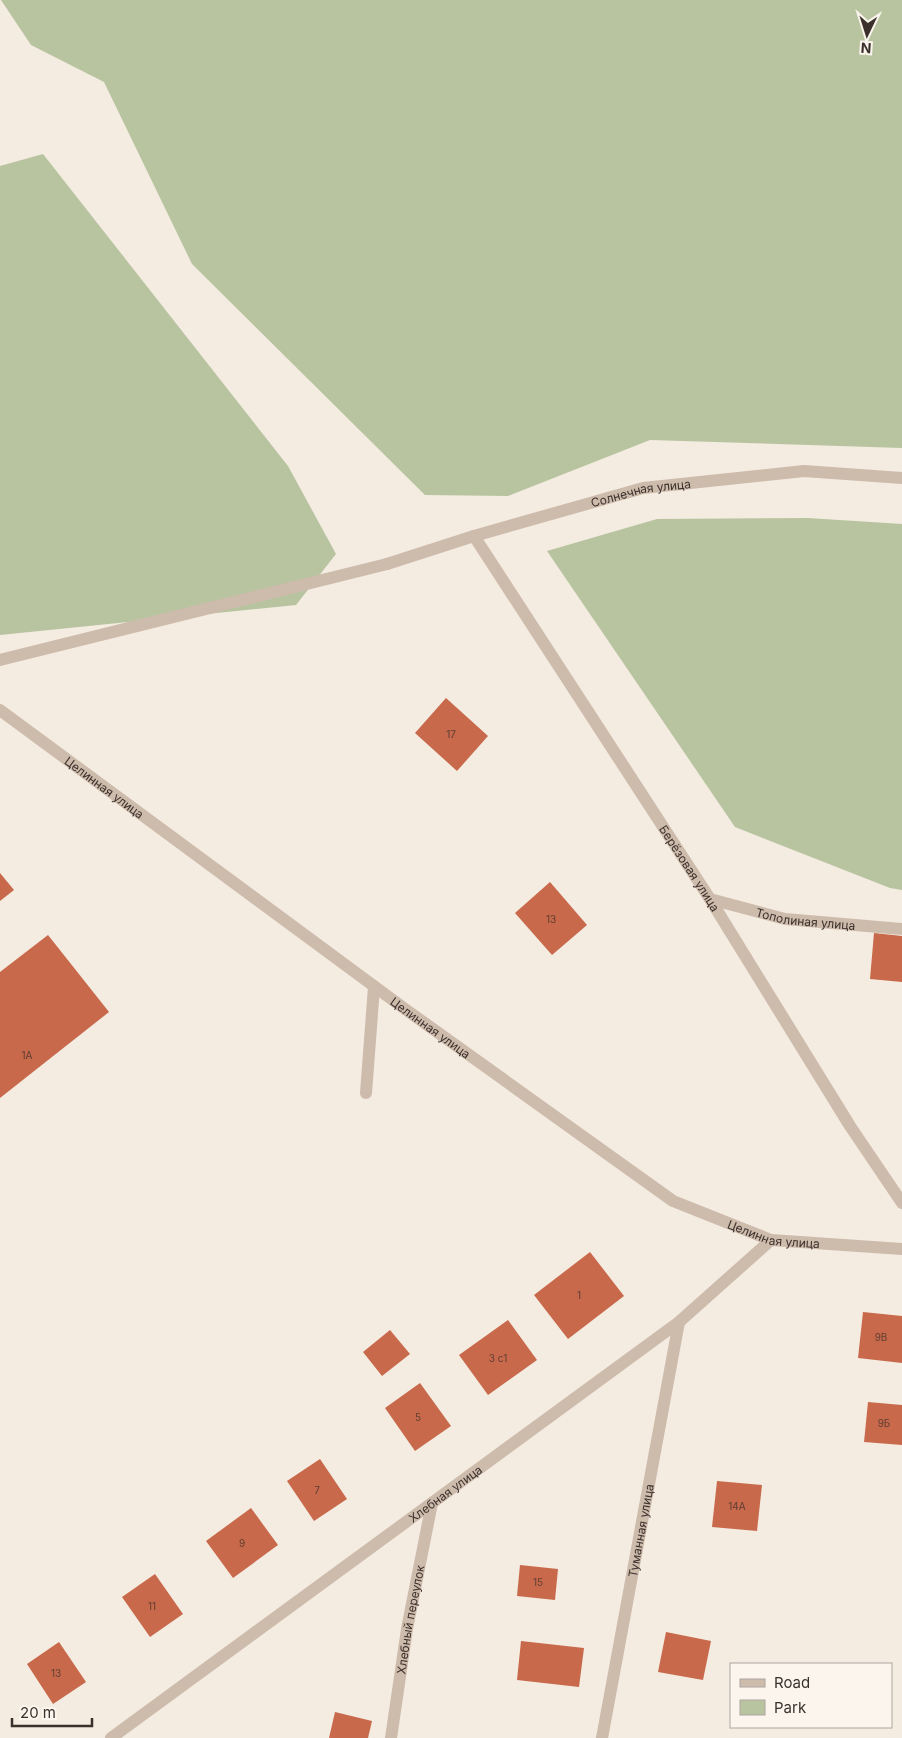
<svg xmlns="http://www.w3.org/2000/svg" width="902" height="1738" font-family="Inter,sans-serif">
<rect width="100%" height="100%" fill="#f4ebe1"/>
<g fill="#b8c4a0">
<polygon points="1,0 902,0 902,448 650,440 508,496 425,495 192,264 104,82 31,45"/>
<polygon points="43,154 288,466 336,554 296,605 0,635 0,166"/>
<polygon points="808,518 902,524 902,890 890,888 735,827 547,551 657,519"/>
</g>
<g fill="#c8694b">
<polygon points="446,698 488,736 457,771 415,733"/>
<polygon points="0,873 14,890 0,901"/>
<polygon points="550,882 587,925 552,955 515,913"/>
<polygon points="874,933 902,936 902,982 870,979"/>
<polygon points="48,935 109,1012 0,1098 0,972"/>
<polygon points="590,1252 624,1296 568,1339 534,1295"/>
<polygon points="863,1312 902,1316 902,1363 858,1358"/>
<polygon points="508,1320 537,1360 488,1395 459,1355"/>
<polygon points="390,1330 410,1354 382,1376 363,1352"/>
<polygon points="420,1383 451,1426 415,1451 385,1408"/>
<polygon points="868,1402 902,1405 902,1445 864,1442"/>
<polygon points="320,1459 347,1499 314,1521 287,1481"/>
<polygon points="717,1481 762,1485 757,1531 712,1527"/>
<polygon points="251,1508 278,1545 233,1578 206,1541"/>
<polygon points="520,1565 558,1569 555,1600 517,1596"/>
<polygon points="155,1574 183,1614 150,1637 122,1597"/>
<polygon points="666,1632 711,1641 703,1680 658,1672"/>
<polygon points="521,1641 584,1648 579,1687 517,1680"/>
<polygon points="59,1642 86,1682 53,1704 27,1664"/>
<polygon points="335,1712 372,1721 368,1738 329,1738"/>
</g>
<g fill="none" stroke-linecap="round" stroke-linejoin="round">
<polyline stroke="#cdbbac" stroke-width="12" points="0,660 387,564"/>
<g stroke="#cdbbac" stroke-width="12">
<path id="s1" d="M 474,536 L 710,899 L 850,1126 L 902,1203"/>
<path id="s2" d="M 387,564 L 474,536 L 643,488 L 804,471 L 902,478"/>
<path id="s3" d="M 0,710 L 405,1009 L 673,1201 L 771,1240 L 902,1249"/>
<path id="s4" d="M 710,899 L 785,919 L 902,929"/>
<polyline points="366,1093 374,987"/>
<path id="s5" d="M 111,1738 L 679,1322 L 771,1240"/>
<path id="s6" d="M 391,1738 L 407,1629 L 432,1503"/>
<path id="s7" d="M 602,1738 L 679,1322"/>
</g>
</g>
<g text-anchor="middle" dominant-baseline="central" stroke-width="4" stroke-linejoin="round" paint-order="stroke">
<g font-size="10" fill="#5e3e33">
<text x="451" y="734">17</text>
<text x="551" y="919">13</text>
<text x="27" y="1055">1А</text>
<text x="579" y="1295">1</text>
<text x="881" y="1337">9В</text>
<text x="498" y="1358">3 с1</text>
<text x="418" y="1417">5</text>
<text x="884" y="1423">9Б</text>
<text x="317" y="1490">7</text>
<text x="737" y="1506">14А</text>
<text x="242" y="1543">9</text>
<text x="538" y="1582">15</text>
<text x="152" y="1606">11</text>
<text x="56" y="1673">13</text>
</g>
<g font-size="12" fill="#3b302b" stroke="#fbf5ee">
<text stroke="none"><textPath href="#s2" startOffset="264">Солнечная улица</textPath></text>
<text stroke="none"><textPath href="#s3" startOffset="130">Целинная улица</textPath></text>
<text stroke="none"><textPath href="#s1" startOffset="396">Берёзовая улица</textPath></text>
<text stroke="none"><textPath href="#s4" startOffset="98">Тополиная улица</textPath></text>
<text stroke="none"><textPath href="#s3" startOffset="535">Целинная улица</textPath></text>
<text stroke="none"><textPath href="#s3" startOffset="940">Целинная улица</textPath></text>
<text stroke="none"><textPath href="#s5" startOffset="414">Хлебная улица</textPath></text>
<text stroke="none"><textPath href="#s7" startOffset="211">Туманная улица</textPath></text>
<text stroke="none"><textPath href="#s6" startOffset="120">Хлебный переулок</textPath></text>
</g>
</g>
<rect x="730" y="1663" width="162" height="65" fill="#fbf5ee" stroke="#aea6a0"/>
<rect x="740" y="1679" width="25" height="8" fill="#cdbbac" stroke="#aea6a0"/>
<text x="774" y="1688" font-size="15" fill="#3b302b">Road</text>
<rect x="740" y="1700" width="25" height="15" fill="#b8c4a0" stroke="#aea6a0"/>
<text x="774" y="1713" font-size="15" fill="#3b302b">Park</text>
<g transform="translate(867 35) rotate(184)" stroke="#fbf5ee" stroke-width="4" paint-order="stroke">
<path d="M0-4L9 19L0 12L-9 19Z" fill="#3b302b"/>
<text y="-8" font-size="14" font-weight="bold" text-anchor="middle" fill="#3b302b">N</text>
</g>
<path d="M12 1718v8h80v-8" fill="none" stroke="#3b302b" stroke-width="2.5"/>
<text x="20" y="1718" font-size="15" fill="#3b302b" stroke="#fbf5ee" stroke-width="4" paint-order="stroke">20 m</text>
</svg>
